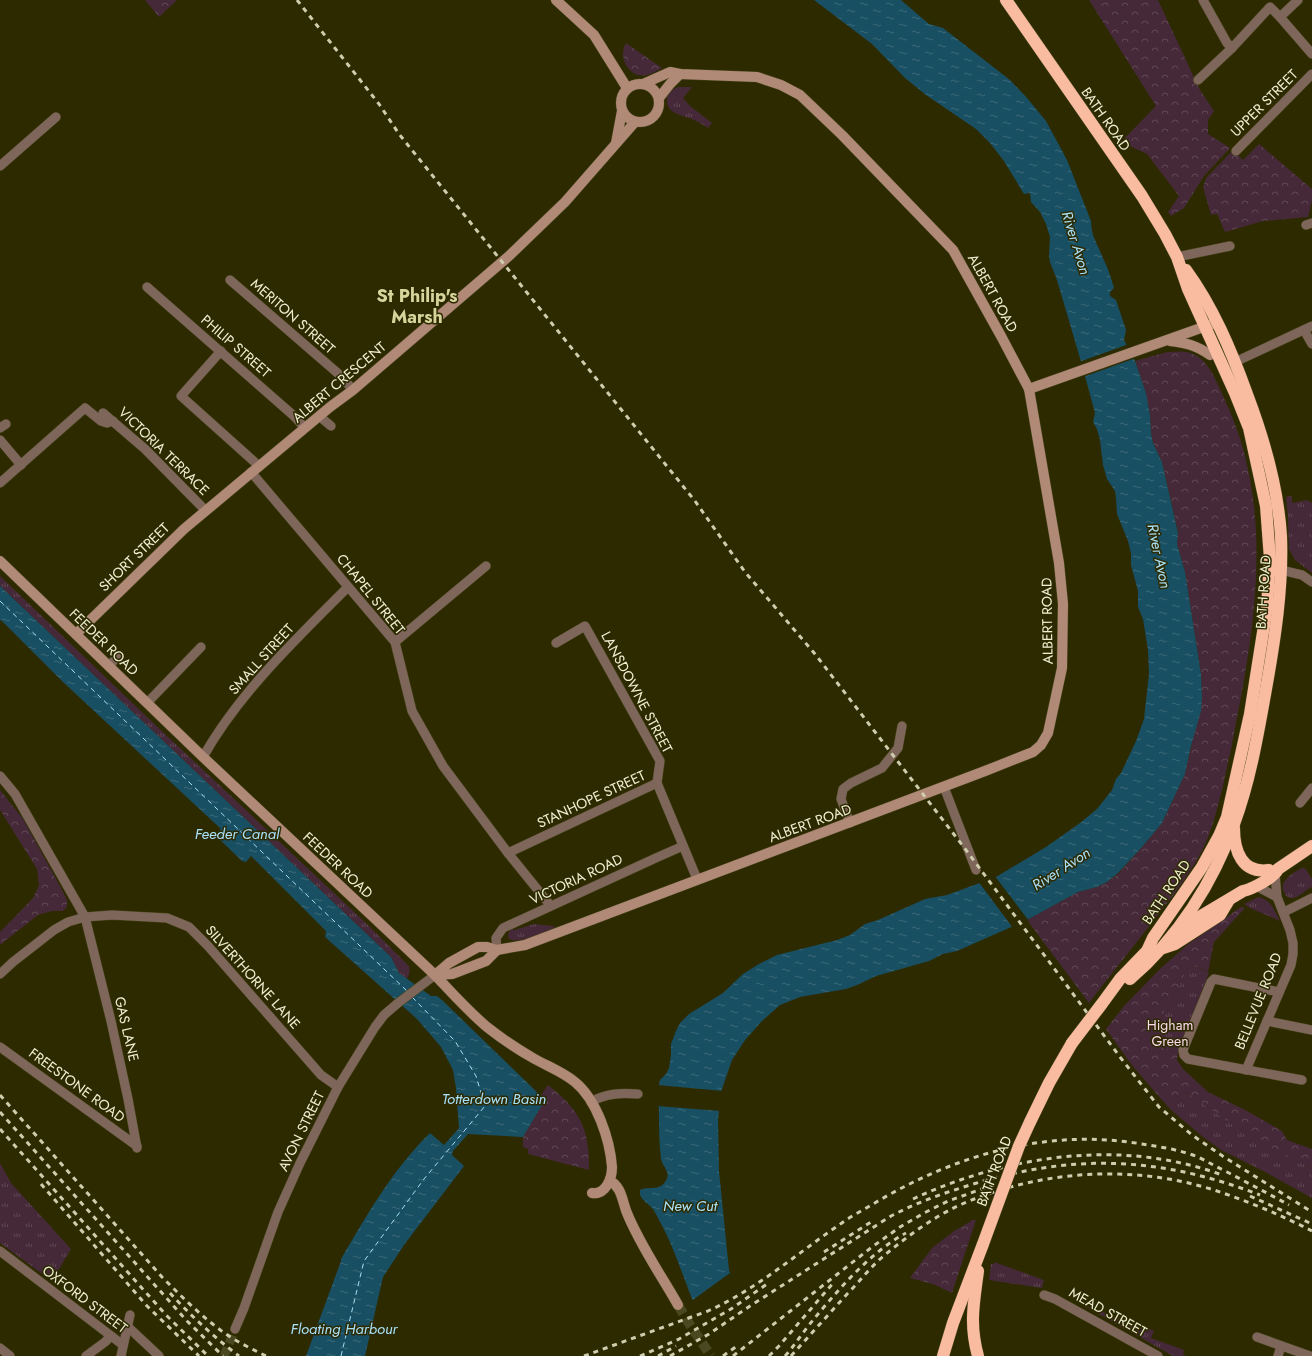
<svg xmlns="http://www.w3.org/2000/svg" width="1312" height="1356" font-family="Jost,sans-serif">
<defs>
<pattern id="grass-tufts" width="24" height="20" patternUnits="userSpaceOnUse"><rect width="24" height="20" fill="#452938"/><path d="M3 7l-1-3M5 7V3M7 7l1-3M15 17l-1-3M17 17v-4M19 17l1-3" fill="none" stroke="#604854"/></pattern>
<pattern id="forest-crowns" width="20" height="18" patternUnits="userSpaceOnUse"><rect width="20" height="18" fill="#452938"/><path d="M2 6a3 3 0 1 1 6 0M12 15a3 3 0 1 1 6 0" fill="none" stroke="#604854"/></pattern>
<pattern id="water-ripples" width="26" height="14" patternUnits="userSpaceOnUse"><rect width="26" height="14" fill="#194f63"/><path d="M2 4q2-2 4 0t4 0M15 11q2-2 4 0t4 0" fill="none" stroke="#3b6978"/></pattern>
</defs>
<rect width="100%" height="100%" fill="#2d2a00"/>
<g fill="url(#grass-tufts)">
<path d="M 678,87 L 692,87 L 683,98 L 690,106 L 712,123 L 708,128 C 703,125 699,122 694,120 C 683,115 665,114 667,98 C 668,92 673,89 678,87 Z"/>
<polygon points="1291,496 1292,497 1292,503 1307,500 1312,503 1312,573 1295,560 1289,549 1288,517 1286,497"/>
<path d="M 0,576 L 147,717 L 366,923 L 409,966 C 410,971 410,975 406,979 L 399,973 L 391,957 L 0,586 Z"/>
<path d="M 1302,868 L 1305,868 L 1312,879 L 1312,887 C 1307,889 1298,898 1293,898 C 1289,899 1286,896 1285,894 C 1277,881 1293,873 1302,868 Z"/>
<path d="M 1258,897 C 1271,899 1274,910 1280,921 L 1250,908 L 1244,904 Z"/>
<path d="M 534,924 L 553,926 L 555,928 C 544,932 521,944 509,939 L 508,936 L 509,932 L 512,929 L 514,930 Z"/>
<polygon points="1190,964 1209,973 1178,1053 1148,1042"/>
<path d="M 1186,1092 C 1226,1121 1268,1148 1312,1168 L 1312,1198 L 1265,1172 L 1221,1150 L 1203,1137 L 1171,1110 L 1161,1099 L 1174,1099 Z"/>
<polygon points="0,1163 11,1183 71,1249 52,1281 0,1243"/>
<polygon points="994,1262 1044,1280 1042,1288 989,1280 991,1264 994,1264"/>
<polygon points="1083,1305 1150,1329 1154,1331 1151,1338 1184,1350 1183,1354 1186,1356 1173,1356"/>
</g>
<g fill="url(#forest-crowns)">
<polygon points="145,0 177,0 159,17"/>
<polygon points="1089,0 1158,0 1200,90 1214,111 1208,120 1208,134 1230,148 1204,176 1184,208 1171,216 1168,212 1179,196 1147,154 1121,142 1156,106"/>
<path d="M 626,43 L 662,68 C 655,72 647,77 638,75 C 625,71 619,54 626,43 Z"/>
<polygon points="1259,144 1312,189 1312,201 1308,217 1263,221 1225,232 1217,214 1211,215 1203,187 1206,178 1233,150 1243,160"/>
<path d="M 1167,352 C 1173,352 1180,351 1186,352 C 1208,355 1216,381 1224,398 C 1274,503 1257,618 1235,728 C 1232,747 1227,766 1223,786 C 1218,805 1214,824 1206,842 C 1194,869 1175,893 1157,916 C 1135,945 1111,974 1089,1003 L 1027,920 L 1078,892 L 1097,887 L 1107,882 L 1118,874 L 1143,846 L 1162,823 L 1185,774 L 1202,698 L 1201,674 L 1185,572 L 1177,544 L 1178,532 L 1162,462 L 1153,443 L 1151,433 L 1150,415 L 1146,393 L 1135,361 Z"/>
<polygon points="0,790 23,819 61,888 67,900 67,907 63,911 52,911 38,915 0,945 0,932 33,898 39,885 37,869 0,810"/>
<path d="M 1241,907 L 1245,908 L 1214,942 L 1208,972 L 1190,964 L 1148,1042 L 1178,1053 L 1177,1060 L 1183,1069 L 1208,1092 L 1247,1111 L 1282,1131 L 1287,1140 L 1312,1149 L 1312,1168 C 1267,1148 1226,1121 1186,1092 L 1174,1099 L 1161,1099 L 1131,1064 L 1106,1029 L 1124,1006 L 1161,968 L 1187,945 Z"/>
<path d="M 548,1085 C 580,1110 590,1129 589,1170 L 528,1154 L 528,1149 L 523,1147 L 523,1137 L 545,1100 L 541,1095 Z"/>
<polygon points="973,1220 976,1220 952,1293 933,1284 910,1278 932,1248 954,1231"/>
</g>
<g fill="url(#water-ripples)">
<path d="M 814,0 L 901,0 L 929,24 L 943,28 L 1010,80 L 1027,98 L 1046,121 L 1067,160 L 1091,221 C 1091,236 1098,245 1103,258 C 1108,268 1111,278 1114,288 L 1110,292 L 1110,296 L 1116,300 L 1126,330 L 1124,340 L 1135,361 L 1146,393 L 1150,415 L 1151,433 L 1153,443 L 1162,462 L 1178,533 L 1177,544 L 1185,572 L 1201,674 L 1202,698 L 1201,711 L 1191,746 L 1185,774 L 1162,823 L 1143,846 L 1118,873 L 1107,882 L 1097,887 L 1078,892 L 1027,920 L 957,951 L 943,954 L 929,961 L 876,976 L 857,985 L 846,989 L 800,997 L 780,1005 L 761,1022 L 745,1040 L 732,1060 L 722,1089 L 718,1119 L 719,1171 L 729,1270 L 734,1283 L 699,1316 C 685,1284 676,1250 659,1220 C 657,1216 655,1212 653,1209 C 648,1203 638,1199 640,1190 C 648,1186 659,1191 665,1182 C 672,1172 663,1168 661,1159 C 659,1143 659,1126 659,1110 C 659,1106 657,1102 657,1098 C 657,1092 659,1085 660,1080 L 666,1074 L 669,1068 L 671,1055 L 671,1044 L 676,1031 L 680,1023 L 689,1014 L 723,993 L 743,974 L 759,964 L 777,955 L 837,940 L 850,935 L 865,924 L 878,920 L 925,899 L 947,895 L 996,877 L 1046,847 L 1080,823 L 1097,809 L 1112,790 L 1116,779 L 1121,773 L 1136,741 L 1144,719 L 1149,673 L 1148,650 L 1143,619 L 1138,607 L 1138,591 L 1131,565 L 1131,553 L 1128,541 L 1117,514 L 1116,498 L 1115,491 L 1107,479 L 1103,465 L 1100,440 L 1097,429 L 1093,422 L 1095,413 L 1082,365 L 1057,280 L 1050,262 L 1049,256 L 1050,237 L 1046,224 L 1040,212 L 1031,202 L 1030,193 L 1024,194 L 1004,161 L 990,143 L 976,129 L 926,95 L 905,78 L 872,44 Z"/>
<path d="M 0,586 L 391,957 L 399,973 L 431,996 L 437,996 L 442,1000 L 545,1100 L 523,1137 L 468,1134 L 453,1151 L 452,1155 L 464,1166 L 404,1245 L 383,1277 L 365,1356 L 306,1356 L 341,1261 L 341,1259 C 367,1215 393,1169 430,1133 L 444,1145 L 459,1128 L 456,1088 L 453,1070 L 441,1047 L 417,1019 L 325,937 L 326,931 L 251,856 L 246,862 L 242,861 L 215,835 L 221,829 L 63,682 L 1,620 L 0,621 Z"/>
</g>
<g fill="#2d2a00">
<polygon points="1129,344 1136,358 1083,377 1079,362"/>
<polygon points="994,875 1029,921 1013,928 978,881"/>
<polygon points="657,1085 723,1091 721,1111 657,1106 655,1098"/>
<polygon points="730,1273 755,1319 767,1336 785,1356 720,1356 715,1350 706,1335 690,1302"/>
</g>
<g fill="none" stroke-linecap="round" stroke-linejoin="round">
<g stroke="#a8e0f8" stroke-width="1" stroke-dasharray="5 4" stroke-linecap="butt">
<polyline points="0,601 407,991"/>
<polyline points="341,1356 364,1261 424,1179 485,1106 476,1076 455,1041 413,998"/>
</g>
<polyline stroke="#4a4820" stroke-width="9" stroke-dasharray="9 4.5" stroke-linecap="butt" points="224,1356 235,1329"/>
<polyline stroke="#4a4820" stroke-width="10" stroke-dasharray="10 5" stroke-linecap="butt" points="678,1305 690,1325 711,1356"/>
<g stroke="#48461d" stroke-width="10">
<g id="street">
<polyline points="1203,0 1227,43 1232,48"/>
<polyline points="1280,17 1312,54"/>
<polyline points="1198,80 1232,48 1270,7 1280,17 1298,0"/>
<polyline points="1236,151 1312,74"/>
<polyline points="0,166 56,117"/>
<polyline points="1306,225 1312,223"/>
<polyline points="1177,257 1230,246"/>
<polyline points="230,280 341,376 353,390"/>
<polyline points="147,287 294,416 305,428"/>
<polyline points="1304,330 1312,344"/>
<polyline points="221,351 181,396 259,466"/>
<polyline points="1235,362 1312,326"/>
<polyline points="103,413 145,449 205,510"/>
<polyline points="319,416 331,426"/>
<polyline points="0,428 6,424"/>
<polyline points="0,440 21,465"/>
<polyline points="251,472 395,642 412,711 443,766 508,853 550,905"/>
<polyline points="0,483 85,408 101,421 107,423 113,421"/>
<polyline points="1281,570 1302,575 1312,582"/>
<polyline points="395,642 486,566"/>
<polyline points="556,643 585,626 660,761 657,783 697,879"/>
<polyline points="109,666 119,655"/>
<polyline points="147,703 201,647"/>
<path d="M 203,757 C 239,693 296,639 348,587"/>
<polyline points="0,776 15,794 85,917 111,1021 128,1099 137,1148"/>
<polyline points="944,787 976,870"/>
<polyline points="1300,803 1312,788"/>
<polyline points="850,823 841,799 843,789 851,783 882,768 898,748 902,726"/>
<polyline points="508,853 657,783"/>
<polyline points="1256,886 1277,897"/>
<polyline points="1284,912 1312,898"/>
<polyline points="497,950 496,938 503,928 658,857 683,846"/>
<polyline points="0,974 13,962 54,930 68,922 85,917 112,915 167,918 189,927 208,946 321,1075 338,1087"/>
<polyline points="1279,992 1214,979 1211,982 1183,1050 1184,1055 1188,1059 1302,1080"/>
<polyline points="1267,1021 1312,1030"/>
<polyline points="0,1047 137,1146"/>
<polyline points="1246,1070 1291,965 1293,954 1293,943 1290,930 1277,897 1275,874"/>
<path d="M 591,1102 C 606,1093 621,1093 638,1094"/>
<polyline points="0,1251 123,1345"/>
<polyline points="1044,1295 1055,1299 1158,1356"/>
<polyline points="127,1326 159,1356"/>
<polyline points="235,1329 244,1308 278,1212 300,1163 338,1087 375,1027 384,1015 398,1003 435,975"/>
<polyline points="1257,1337 1310,1356"/>
<polyline points="0,1348 10,1356"/>
<polyline points="86,1356 105,1342 111,1336"/>
<polyline points="121,1356 130,1315"/>
<polyline points="1278,1356 1281,1346"/>
</g>
</g>
<g stroke="#48461d" stroke-width="11">
<g id="secondary">
<polyline points="556,0 594,35 627,88"/>
<circle cx="640" cy="103" r="19"/>
<polyline points="659,98 670,84 680,74"/>
<polyline points="616,143 622,111"/>
<path d="M 1170,341 C 1186,343 1196,345 1210,355"/>
<polyline points="1029,389 1212,324"/>
<path d="M 0,561 L 203,757 L 435,975 C 452,993 468,1011 487,1027 C 501,1038 517,1049 533,1058 C 547,1066 563,1072 575,1082 C 597,1100 610,1140 612,1167 C 612,1178 606,1195 592,1193"/>
<polyline points="76,634 184,529 330,407 353,390 509,256 565,202 635,122"/>
<polyline points="435,975 449,963 478,947 487,947 497,950 525,945 985,771 1033,752 1041,745 1048,733 1062,668 1063,604 1059,563 1029,389 1001,336 953,250 842,135 800,95 781,85 757,77 680,74 670,72 643,84"/>
<polyline points="435,975 452,974 486,961 497,950"/>
<path d="M 610,1181 C 622,1187 622,1201 627,1213 C 640,1245 661,1275 678,1305"/>
</g>
</g>
<g stroke="#48461d" stroke-width="13">
<g id="highway">
<polyline points="1006,0 1142,196 1165,234 1177,257 1188,289 1235,393 1249,428 1266,506 1270,559 1267,607 1250,714 1227,817 1219,836 1202,867 1153,938 1147,951 1120,979 1101,1005"/>
<path d="M 1234,828 C 1234,851 1242,874 1269,870"/>
<path d="M 1181,928 L 1243,891 C 1252,889 1274,878 1278,869 L 1312,846"/>
<polyline points="1163,948 1175,944 1220,915 1229,900"/>
<path d="M 1130,979 C 1178,938 1213,883 1234,824 C 1250,781 1258,734 1266,689 C 1275,639 1283,587 1281,536 C 1278,487 1264,439 1247,394 C 1231,350 1213,307 1186,270"/>
<polyline points="1030,1122 1049,1083 1072,1043"/>
<polyline points="943,1356 953,1323 983,1244"/>
<path d="M 978,1356 C 969,1324 974,1302 978,1271"/>
</g>
</g>
<use href="#street" stroke="#7f665b" stroke-width="9"/>
<use href="#secondary" stroke="#b08977" stroke-width="10"/>
<use href="#highway" stroke="#f9bca0" stroke-width="12"/>
<g stroke="#cecdae" stroke-width="3" stroke-dasharray="5 5" stroke-linecap="butt">
<polyline points="297,0 379,104 399,134 695,501 745,572 815,654 966,850 1120,1057 1159,1107 1192,1135 1224,1157 1312,1212"/>
<path d="M 0,1095 L 162,1277 C 180,1295 198,1313 219,1329 C 233,1340 250,1348 266,1356"/>
<polyline points="0,1112 187,1321 223,1356"/>
<polyline points="0,1129 166,1315 208,1356"/>
<polyline points="41,1184 147,1306 199,1356"/>
<polyline points="1250,1196 1312,1224"/>
<path d="M 913,1199 C 1008,1155 1122,1138 1222,1175"/>
<polyline points="824,1252 871,1222"/>
<path d="M 170,1293 C 191,1316 214,1337 239,1356"/>
<path d="M 584,1356 L 708,1311 C 757,1289 795,1255 839,1225 C 851,1216 865,1209 878,1201 C 959,1154 1048,1128 1142,1144 C 1161,1147 1181,1150 1198,1157 C 1208,1162 1217,1167 1227,1172 C 1248,1183 1269,1194 1289,1205"/>
<polyline points="640,1356 679,1339 731,1309 767,1284"/>
<polyline points="658,1356 676,1346"/>
<path d="M 670,1356 L 709,1334 L 750,1306 L 891,1216 C 916,1203 941,1194 967,1186 C 1071,1153 1159,1156 1260,1195"/>
<polyline points="723,1356 737,1346"/>
<polyline points="733,1356 872,1247 900,1227 924,1213 948,1201 996,1184"/>
<polyline points="769,1356 779,1346 834,1282"/>
<path d="M 785,1356 C 794,1346 801,1335 809,1325 C 836,1292 869,1253 906,1233"/>
<path d="M 791,1356 C 810,1335 829,1314 848,1293 C 861,1280 872,1265 886,1254 C 909,1235 935,1216 962,1204 C 1041,1170 1132,1164 1214,1190 C 1247,1201 1281,1215 1312,1231"/>
</g>
<g stroke="#48461d" stroke-width="13" stroke-linecap="butt">
<g id="highway-bridge">
<polyline points="1072,1043 1101,1005"/>
<polyline points="983,1244 1019,1146 1030,1122"/>
</g>
</g>
<use href="#highway-bridge" stroke="#f9bca0" stroke-width="12"/>
</g>
<g text-anchor="middle" dominant-baseline="central" stroke-width="3" stroke-linejoin="round" paint-order="stroke">
<g font-size="14" fill="#efefd2" stroke="#2d2a00">
<text transform="translate(1264 103) rotate(-45)">UPPER STREET</text>
<text transform="translate(1106 119) rotate(55)">BATH ROAD</text>
<text transform="translate(993 293) rotate(61)">ALBERT ROAD</text>
<text transform="translate(293 316) rotate(41)">MERITON STREET</text>
<text transform="translate(236 346) rotate(41)">PHILIP STREET</text>
<text transform="translate(339 382) rotate(-40)">ALBERT CRESCENT</text>
<text transform="translate(164 451) rotate(44)">VICTORIA TERRACE</text>
<text transform="translate(134 557) rotate(-44)">SHORT STREET</text>
<text transform="translate(1263 592) rotate(-86)">BATH ROAD</text>
<text transform="translate(371 594) rotate(51)">CHAPEL STREET</text>
<text transform="translate(1047 621) rotate(-91)">ALBERT ROAD</text>
<text transform="translate(104 642) rotate(44)">FEEDER ROAD</text>
<text transform="translate(261 659) rotate(-48)">SMALL STREET</text>
<text transform="translate(637 692) rotate(62)">LANSDOWNE STREET</text>
<text transform="translate(591 799) rotate(-25)">STANHOPE STREET</text>
<text transform="translate(810 823) rotate(-20)">ALBERT ROAD</text>
<text transform="translate(338 865) rotate(43)">FEEDER ROAD</text>
<text transform="translate(576 879) rotate(-25)">VICTORIA ROAD</text>
<text transform="translate(1166 892) rotate(-56)">BATH ROAD</text>
<text transform="translate(253 977) rotate(48)">SILVERTHORNE LANE</text>
<text transform="translate(1258 1001) rotate(-68)">BELLEVUE ROAD</text>
<text transform="translate(127 1029) rotate(77)">GAS LANE</text>
<text transform="translate(77 1085) rotate(36)">FREESTONE ROAD</text>
<text transform="translate(301 1131) rotate(-64)">AVON STREET</text>
<text transform="translate(994 1171) rotate(-69)">BATH ROAD</text>
<text transform="translate(85 1299) rotate(37)">OXFORD STREET</text>
<text transform="translate(1108 1312) rotate(29)">MEAD STREET</text>
</g>
<g font-size="14" fill="#fbd8ea" stroke="#2d2a00">
<text x="1170" y="1025">Higham<tspan x="1170" dy="16">Green</tspan></text>
</g>
<g font-size="15" font-style="italic" fill="#a8e0f8" stroke="#2d2a00">
<text transform="translate(1076 243) rotate(73)">River Avon</text>
<text transform="translate(1159 556) rotate(78)">River Avon</text>
<text x="237" y="834">Feeder Canal</text>
<text transform="translate(1061 869) rotate(-33)">River Avon</text>
<text x="494" y="1099">Totterdown Basin</text>
<text x="690" y="1206">New Cut</text>
<text x="344" y="1329">Floating Harbour</text>
</g>
<g font-size="18" font-weight="bold" fill="#d7d59c" stroke="#2d2a00">
<text x="417" y="296">St Philip's<tspan x="417" dy="21">Marsh</tspan></text>
</g>
</g>
</svg>
